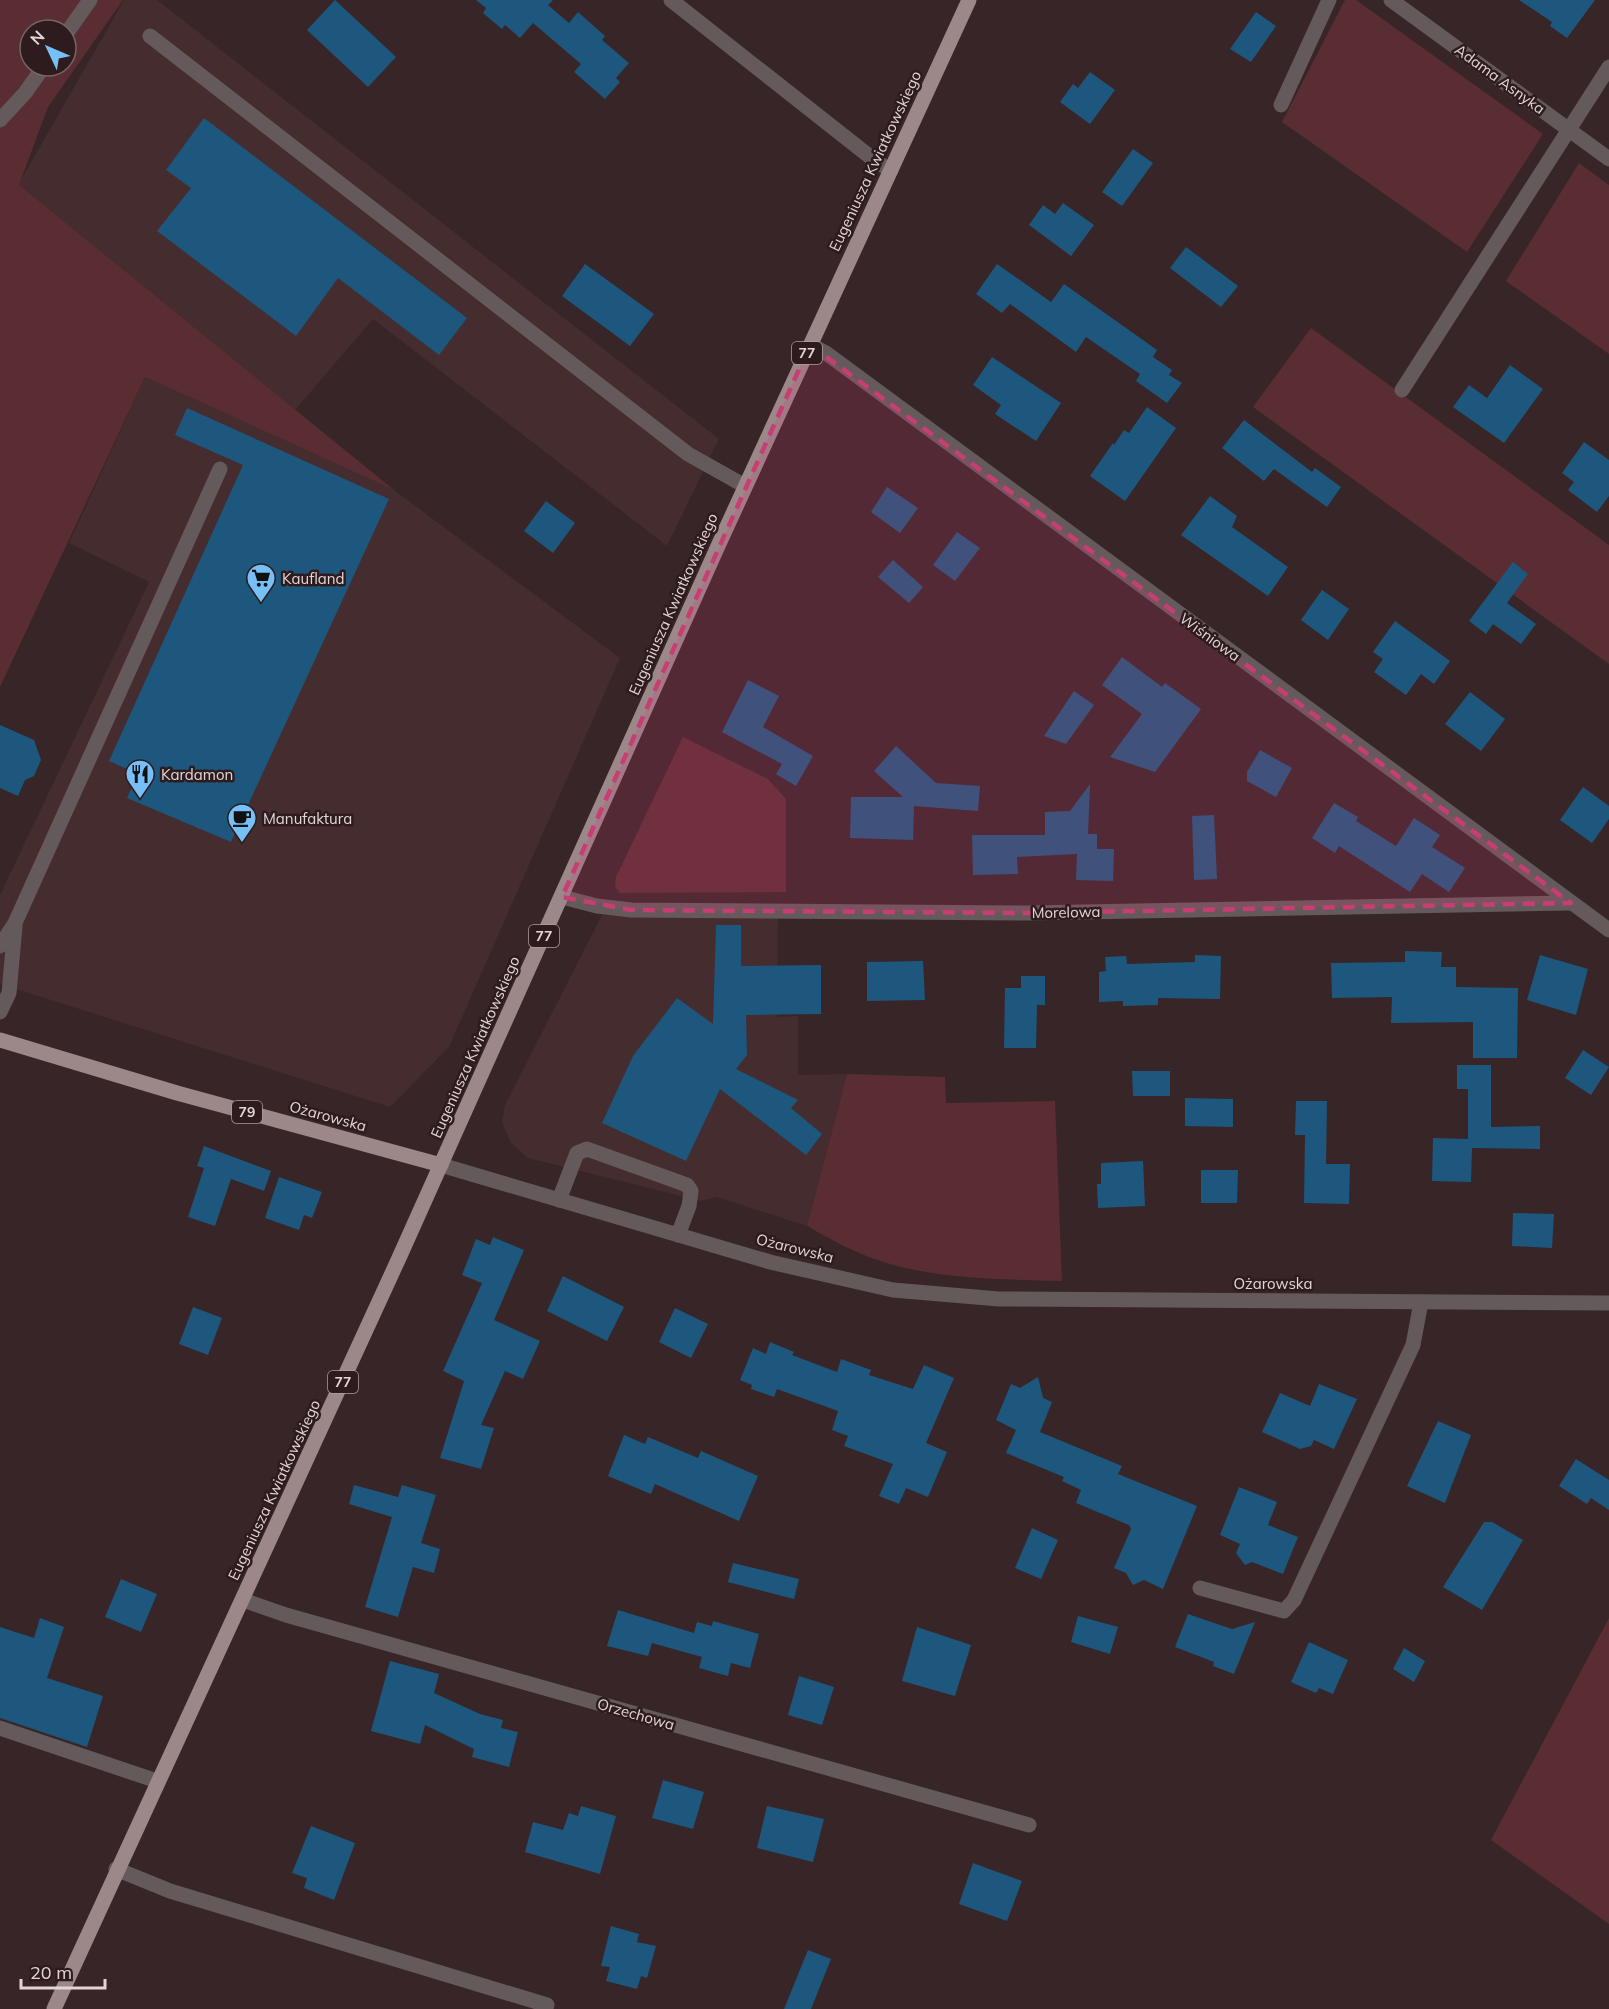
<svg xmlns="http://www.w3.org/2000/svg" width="1609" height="2009" font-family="Mulish,sans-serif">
<rect width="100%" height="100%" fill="#372527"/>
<g fill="#452c2e">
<polygon points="124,0 157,0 719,439 667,546 373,319 295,410 18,185"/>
<polygon points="145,377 394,490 620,658 449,1047 390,1107 0,984 0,895 149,582 69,543"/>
<polygon points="602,915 778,916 777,1017 798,1016 798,1075 847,1074 807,1226 717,1197 701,1201 528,1158 511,1143 502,1123 505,1105"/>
</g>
<g fill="#5a2d33" fill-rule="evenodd">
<path d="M 0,0 L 123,0 L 48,107 L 19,185 L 394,490 L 145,377 L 0,687 ZM 30,30 L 66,30 L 66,66 L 30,66 Z"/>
<polygon points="1345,0 1356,0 1543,134 1467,252 1282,122"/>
<polygon points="1579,163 1609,185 1609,354 1506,281"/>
<polygon points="1311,328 1609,545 1609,664 1253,407"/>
<polygon points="683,737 768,779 786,799 786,892 620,893 615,887 616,877"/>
<path d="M 847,1074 L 945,1077 L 946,1103 L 1055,1101 L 1062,1281 C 996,1279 926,1280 864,1255 C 844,1247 825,1236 807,1226 Z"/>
<polygon points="1609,1618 1609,1924 1491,1840"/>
</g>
<g fill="#1e577d">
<polygon points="335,0 396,57 368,87 307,30"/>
<polygon points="476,0 553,0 548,5 569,23 578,12 605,36 602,40 629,63 616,78 620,82 605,99 574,72 581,64 533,23 520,38 505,25 502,29 483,13 486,8"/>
<polygon points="1519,0 1595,0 1567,38 1550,26 1552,22"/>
<polygon points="1256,12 1276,26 1251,62 1230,49"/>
<polygon points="1090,72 1115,90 1090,124 1060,102 1073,84 1078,88"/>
<polygon points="204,118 467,318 439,355 338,278 296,336 157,231 191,188 166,170"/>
<polygon points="1133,149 1153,163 1122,206 1102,192"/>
<polygon points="1063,203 1094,225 1071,256 1029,225 1043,205 1055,214"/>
<polygon points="1186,247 1238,286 1221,307 1170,268"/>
<polygon points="585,264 654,314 630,346 562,296"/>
<polygon points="997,264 1051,302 1064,284 1157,350 1153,357 1172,370 1169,375 1182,383 1167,403 1136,381 1140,374 1086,337 1076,352 1010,304 1002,313 976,294"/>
<polygon points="992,357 1061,403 1036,441 995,414 1001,405 973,385"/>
<polygon points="1510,365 1543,389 1504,443 1453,407 1469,385 1487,398"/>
<polygon points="1147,407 1176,428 1125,501 1090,476 1113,443 1114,445 1124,430 1129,433"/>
<polygon points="187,408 389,499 231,842 127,798 138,774 109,761 243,465 175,435"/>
<polygon points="1244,420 1312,472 1315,468 1341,487 1327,507 1274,469 1264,481 1222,448"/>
<polygon points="1584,442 1609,460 1609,496 1597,512 1568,490 1574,482 1562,473"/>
<polygon points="887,487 918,508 900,533 871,512"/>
<polygon points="1210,496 1237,516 1232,527 1288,567 1268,596 1181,535"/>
<polygon points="546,501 575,523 553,553 524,531"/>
<polygon points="957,532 980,548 955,581 933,565"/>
<polygon points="893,560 923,587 909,603 878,577"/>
<polygon points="1513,562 1528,574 1507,603 1536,624 1521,644 1493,624 1486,634 1469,621"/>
<polygon points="1322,590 1349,609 1328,640 1301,620"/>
<polygon points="1395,621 1450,661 1434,684 1421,674 1406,695 1374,672 1383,659 1373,652"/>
<polygon points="1122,657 1162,687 1165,683 1201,709 1155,772 1110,757 1142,714 1102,685"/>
<polygon points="748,680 779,696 763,727 813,756 796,786 776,774 782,764 722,732"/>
<polygon points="1074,691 1094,705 1066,744 1044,736"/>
<polygon points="1470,692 1505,719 1481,751 1445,724"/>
<polygon points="0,725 34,740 41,760 34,776 25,780 18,796 0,788"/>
<polygon points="896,746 936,783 980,786 978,811 914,806 913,840 850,838 851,797 903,797 874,771"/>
<polygon points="1260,750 1292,768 1276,797 1247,781 1247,772"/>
<polygon points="1090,784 1088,834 1097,834 1097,849 1114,849 1113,881 1076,880 1077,854 1017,857 1018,874 973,875 972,835 1045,835 1045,812 1070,811"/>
<polygon points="1583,787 1609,806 1609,819 1592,843 1560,820"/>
<polygon points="1334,803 1358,817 1356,821 1396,846 1414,818 1440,835 1432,847 1465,868 1449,892 1422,874 1410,892 1339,846 1335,853 1312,838"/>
<polygon points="1214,815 1217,879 1194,880 1192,816"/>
<polygon points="716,925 741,925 741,966 821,965 821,1014 746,1015 747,1055 736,1069 798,1100 791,1108 822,1134 806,1155 720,1089 686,1161 602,1123 633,1056 677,998 713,1024"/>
<polygon points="1405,951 1442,952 1441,967 1456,967 1456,987 1518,988 1517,1058 1473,1058 1473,1022 1391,1023 1392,997 1332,998 1331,963 1405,962"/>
<polygon points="1195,955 1221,956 1220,999 1158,998 1158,1005 1123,1006 1123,1001 1099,1002 1099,972 1106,971 1105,957 1126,956 1127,964 1195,962"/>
<polygon points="1540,955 1588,969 1576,1015 1527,1000"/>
<polygon points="923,961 925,1000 867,1001 867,962"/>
<polygon points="1021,976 1045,976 1045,1005 1037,1005 1036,1048 1004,1048 1005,988 1021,988"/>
<polygon points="1583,1050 1609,1067 1591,1095 1565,1078"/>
<polygon points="1457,1065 1491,1065 1491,1127 1540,1126 1540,1149 1472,1148 1471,1182 1432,1181 1433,1138 1468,1139 1468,1089 1457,1089"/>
<polygon points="1132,1071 1170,1071 1170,1096 1133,1096"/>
<polygon points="1185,1098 1233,1099 1233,1127 1185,1126"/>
<polygon points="1296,1101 1327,1101 1326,1164 1350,1164 1349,1204 1304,1203 1305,1135 1295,1135"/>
<polygon points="204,1146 271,1171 264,1191 231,1179 215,1226 188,1217 204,1168 197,1166"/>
<polygon points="1143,1161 1145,1206 1098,1208 1097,1184 1101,1184 1101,1163"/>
<polygon points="1201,1170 1238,1170 1237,1203 1201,1203"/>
<polygon points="279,1177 322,1192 312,1218 304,1215 299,1230 265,1218"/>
<polygon points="1513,1213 1554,1214 1552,1248 1512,1246"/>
<polygon points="493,1237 524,1250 494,1320 540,1341 523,1379 505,1371 481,1425 494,1428 481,1469 440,1458 464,1381 443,1371 482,1283 462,1275 476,1239 490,1245"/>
<polygon points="563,1276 624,1307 607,1341 547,1311"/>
<polygon points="193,1307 222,1318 208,1355 179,1344"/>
<polygon points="675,1308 708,1324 691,1358 659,1342"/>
<polygon points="770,1342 794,1352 792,1355 837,1372 841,1359 871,1370 869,1375 913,1389 924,1365 954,1378 926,1443 947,1452 928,1497 906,1488 899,1504 879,1496 893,1464 844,1446 848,1436 832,1430 838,1411 777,1389 774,1397 751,1389 752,1385 740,1380 753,1348 766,1354"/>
<polygon points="1038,1377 1043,1398 1052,1402 1040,1432 1122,1466 1118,1474 1197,1506 1163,1589 1144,1580 1133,1585 1126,1573 1114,1568 1131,1529 1129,1525 1076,1503 1081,1490 1062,1481 1064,1477 1006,1453 1016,1430 996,1420 1011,1384 1020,1388"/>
<polygon points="1319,1384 1357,1399 1334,1449 1314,1440 1311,1446 1300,1449 1262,1432 1280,1393 1310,1406"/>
<polygon points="1438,1421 1471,1435 1445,1503 1407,1486"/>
<polygon points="624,1435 645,1444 648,1437 698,1458 701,1451 758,1476 739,1521 655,1484 651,1494 608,1476"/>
<polygon points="1576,1459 1609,1480 1609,1510 1591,1498 1587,1504 1559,1486"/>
<polygon points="354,1485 398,1497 402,1485 436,1495 421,1543 440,1549 434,1573 413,1567 398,1617 365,1607 392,1517 349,1504"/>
<polygon points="1239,1487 1277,1502 1268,1525 1298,1537 1283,1574 1252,1562 1245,1565 1236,1553 1240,1544 1220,1535"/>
<polygon points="1484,1522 1492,1522 1523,1540 1482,1610 1443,1587"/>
<polygon points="1032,1528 1058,1540 1041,1579 1015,1568"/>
<polygon points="733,1563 799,1579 794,1599 728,1582"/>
<polygon points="121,1579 157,1594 141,1632 105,1617"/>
<polygon points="618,1610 694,1633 697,1622 712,1626 713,1621 759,1634 750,1668 731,1663 728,1676 699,1668 702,1657 652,1643 648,1656 607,1646"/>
<polygon points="1188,1614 1232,1629 1255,1622 1234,1674 1213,1666 1214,1662 1175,1647"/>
<polygon points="1078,1616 1118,1627 1110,1654 1071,1642"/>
<polygon points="40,1618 64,1627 47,1678 103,1696 87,1747 0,1718 0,1627 34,1638"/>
<polygon points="917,1627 971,1645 955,1696 902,1681"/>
<polygon points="1309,1642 1348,1660 1333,1694 1319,1688 1316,1693 1291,1682"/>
<polygon points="1404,1648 1425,1661 1414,1682 1393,1669"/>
<polygon points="390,1661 439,1674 434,1693 480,1714 503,1720 501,1728 518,1732 509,1767 472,1757 474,1749 425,1725 420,1744 371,1731"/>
<polygon points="799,1676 834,1687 822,1725 788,1715"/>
<polygon points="663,1780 704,1792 693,1829 652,1818"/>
<polygon points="581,1806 616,1816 600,1874 525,1852 533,1822 563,1830 569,1813 578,1816"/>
<polygon points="767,1806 824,1819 813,1862 757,1848"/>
<polygon points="311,1826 355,1843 334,1900 304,1888 307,1878 292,1873"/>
<polygon points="973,1863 1022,1881 1007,1921 959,1904"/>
<polygon points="611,1926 639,1934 637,1942 656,1946 647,1978 641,1976 637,1989 606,1981 610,1967 601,1966"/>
<polygon points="808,1950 831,1959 811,2009 784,2009"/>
</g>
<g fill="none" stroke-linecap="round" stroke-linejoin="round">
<g stroke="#645a5b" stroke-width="15">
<polyline points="150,36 688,454 745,486"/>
<polyline points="0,946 15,923 220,469"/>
<polyline points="0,1012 9,993 15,926"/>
<polyline points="559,1200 577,1153 587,1149 687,1185 691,1191 689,1206 678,1235"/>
<polyline points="1200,1588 1284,1611 1294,1600 1413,1345 1421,1302"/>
<polyline points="0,1728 157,1781"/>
<polyline points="116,1869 170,1891 547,2005"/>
</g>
<g stroke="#645a5b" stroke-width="15">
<polyline points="671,0 878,163 891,170"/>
<polyline points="1391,0 1609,159"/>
<polyline points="66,34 90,0"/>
<polyline points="1281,105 1329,0"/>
<polyline points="0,120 25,93 44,66"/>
<polyline points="810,345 826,353 1609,930"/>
<polyline points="1402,390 1609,67"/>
<polyline points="562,897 597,906 631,910 1028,913 1571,903"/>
<polyline points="243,1600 286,1615 1029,1825"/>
</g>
<polyline stroke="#645a5b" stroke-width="15" points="441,1165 770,1262 893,1290 999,1299 1609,1303"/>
<g stroke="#9c8889" stroke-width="15">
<polyline points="0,1040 177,1093 441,1165"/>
<polyline points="54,2009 399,1258 718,546 969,0"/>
</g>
</g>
<path fill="#c83e74" fill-opacity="0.2" stroke="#c83e74" stroke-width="4.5" stroke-dasharray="12 8" stroke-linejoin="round" d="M 810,345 L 1571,903 L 1028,913 L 631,910 L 562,897 Z"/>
<defs>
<g id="supermarket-pin" transform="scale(1.5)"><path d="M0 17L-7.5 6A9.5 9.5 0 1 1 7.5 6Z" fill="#76c0f7" stroke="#2d1b1d"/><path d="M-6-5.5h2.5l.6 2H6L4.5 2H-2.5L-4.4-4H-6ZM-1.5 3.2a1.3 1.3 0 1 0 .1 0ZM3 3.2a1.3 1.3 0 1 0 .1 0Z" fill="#111"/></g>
<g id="restaurant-pin" transform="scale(1.5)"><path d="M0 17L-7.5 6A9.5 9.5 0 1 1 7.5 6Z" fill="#76c0f7" stroke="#2d1b1d"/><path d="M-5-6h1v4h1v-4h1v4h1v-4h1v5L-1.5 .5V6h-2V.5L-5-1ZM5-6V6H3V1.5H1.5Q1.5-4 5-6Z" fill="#111"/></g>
<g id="cafe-pin" transform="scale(1.5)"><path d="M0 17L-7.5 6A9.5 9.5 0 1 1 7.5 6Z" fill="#76c0f7" stroke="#2d1b1d"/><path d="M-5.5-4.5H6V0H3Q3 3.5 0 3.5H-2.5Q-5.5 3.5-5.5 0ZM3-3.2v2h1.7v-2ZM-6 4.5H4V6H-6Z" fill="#111"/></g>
</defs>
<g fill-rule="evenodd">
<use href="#supermarket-pin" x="261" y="578"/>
<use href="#restaurant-pin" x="140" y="774"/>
<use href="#cafe-pin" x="242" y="818"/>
</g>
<g text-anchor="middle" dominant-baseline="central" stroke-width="5" stroke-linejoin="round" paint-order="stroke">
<g fill="#2d1b1d" stroke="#ac9d9e" stroke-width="1.5">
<rect x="792" y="342" width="30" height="22" rx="4.5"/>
<rect x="529" y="925" width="30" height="22" rx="4.5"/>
<rect x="232" y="1101" width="30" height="22" rx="4.5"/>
<rect x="328" y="1371" width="30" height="22" rx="4.5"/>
</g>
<g font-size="14" font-weight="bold" fill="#e2d5d6">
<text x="807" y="353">77</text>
<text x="544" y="936">77</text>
<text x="247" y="1112">79</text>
<text x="343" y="1382">77</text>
</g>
<g font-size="15" fill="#e2d5d6" stroke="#2d1b1d">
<text transform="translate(1500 79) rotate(36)">Adama Asnyka</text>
<text transform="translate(875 161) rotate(-65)">Eugeniusza Kwiatkowskiego</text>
<text transform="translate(673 604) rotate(-66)">Eugeniusza Kwiatkowskiego</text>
<text transform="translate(1210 637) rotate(36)">Wiśniowa</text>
<text transform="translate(1066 912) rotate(-1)">Morelowa</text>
<text transform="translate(475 1047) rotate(-66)">Eugeniusza Kwiatkowskiego</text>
<text transform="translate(328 1116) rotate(15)">Ożarowska</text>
<text transform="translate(795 1248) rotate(14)">Ożarowska</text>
<text x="1273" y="1283">Ożarowska</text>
<text transform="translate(274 1490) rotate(-65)">Eugeniusza Kwiatkowskiego</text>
<text transform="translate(636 1714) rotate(16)">Orzechowa</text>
</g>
<g font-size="15" fill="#e2d5d6" stroke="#2d1b1d" text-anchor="start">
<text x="282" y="578">Kaufland</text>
<text x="161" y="774">Kardamon</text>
<text x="263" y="818">Manufaktura</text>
</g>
</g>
<g transform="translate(48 48) rotate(314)"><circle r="28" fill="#2d1b1d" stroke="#756567" stroke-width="1.5"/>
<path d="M0-4.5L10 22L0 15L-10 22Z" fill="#76c0f7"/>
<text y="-9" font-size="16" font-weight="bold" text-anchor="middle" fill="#e2d5d6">N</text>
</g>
<path d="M21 1979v9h84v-9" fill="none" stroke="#e2d5d6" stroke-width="3"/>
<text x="30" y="1979" font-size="18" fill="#e2d5d6" stroke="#2d1b1d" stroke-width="4.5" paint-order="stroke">20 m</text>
</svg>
